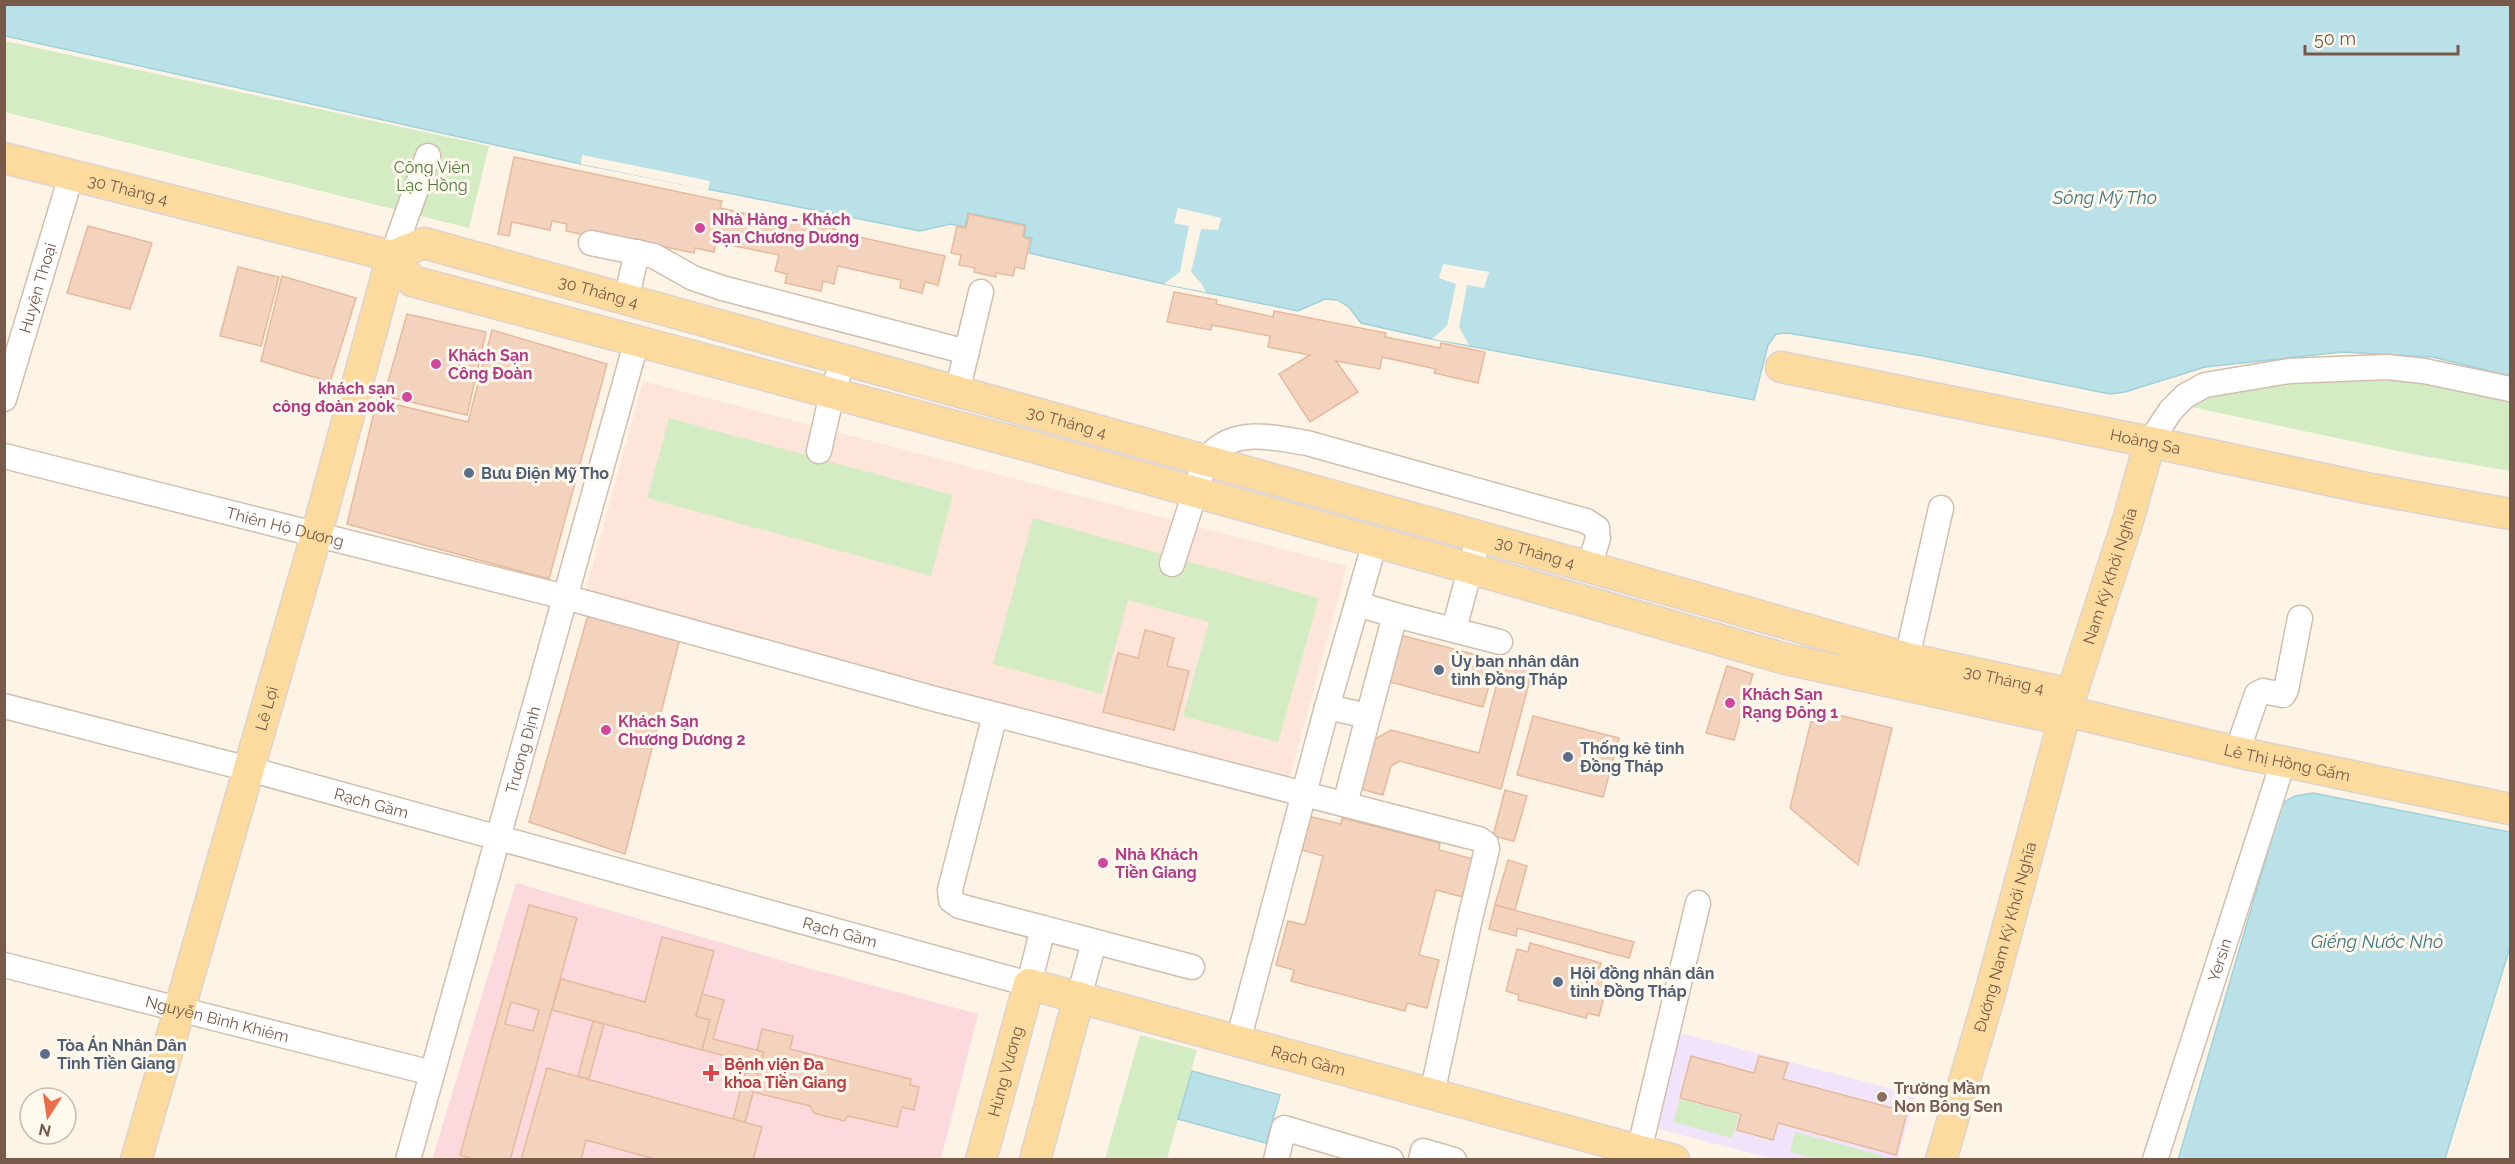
<svg xmlns="http://www.w3.org/2000/svg" width="2515" height="1164" font-family="Raleway,sans-serif">
<rect width="100%" height="100%" fill="#fdf4e6"/>
<polygon fill="#fee5da" points="643,381 1347,566 1288,784 584,598"/>
<path fill="#f1e3fa" fill-rule="evenodd" d="M 1681,1033 L 1915,1095 L 1898,1159 L 1882,1159 L 1883,1156 L 1790,1152 L 1818,1159 L 1773,1159 L 1655,1128 ZM 1691,1056 L 1754,1073 L 1759,1056 L 1787,1063 L 1783,1079 L 1896,1155 L 1778,1123 L 1773,1140 L 1737,1130 L 1741,1114 L 1680,1098 Z"/>
<polygon fill="#fbd9dd" points="516,883 797,965 978,1014 941,1159 432,1160"/>
<g fill="#d4ecc4">
<polygon points="5,41 489,146 469,228 5,112"/>
<polygon points="2432,378 2510,398 2510,471 2417,455 2163,401 2240,383"/>
<polygon points="669,418 953,495 931,576 647,498"/>
<polygon points="1033,518 1319,598 1278,742 1183,716 1209,622 1128,600 1102,694 993,664"/>
<polygon points="1140,1035 1197,1050 1167,1159 1105,1159"/>
<polygon points="1680,1099 1739,1115 1732,1138 1673,1122"/>
<polygon points="1795,1132 1883,1156 1882,1159 1818,1159 1790,1152"/>
</g>
<g fill="#bae1e8" stroke="#a0d1da" stroke-width="1.5">
<polygon points="5,4 2510,5 2510,376 2433,357 2342,352 2205,367 2125,392 2110,394 1923,356 1788,333 1776,334 1768,345 1754,400 1432,339 1361,323 1349,307 1338,300 1325,299 1298,311 1164,284 1029,253 1032,238 1024,237 1026,225 968,213 965,227 950,224 920,231 581,164 5,36"/>
<polygon points="2313,793 2510,832 2510,947 2445,1159 2178,1160 2282,803 2295,796"/>
<polygon points="1192,1071 1280,1095 1266,1143 1178,1119"/>
</g>
<g fill="#fdf4e6">
<polygon points="582,155 710,181 708,190 581,164"/>
<polygon points="1178,208 1221,218 1218,230 1201,229 1191,272 1201,283 1206,292 1164,284 1180,272 1189,226 1174,223"/>
<polygon points="1443,264 1489,272 1484,288 1467,285 1459,327 1469,345 1432,339 1447,326 1456,284 1439,278"/>
</g>
<g fill="#f3d3bd" stroke="#e7b99d" stroke-width="1.5" fill-rule="evenodd">
<polygon points="514,157 722,201 720,208 784,222 799,219 828,225 841,233 945,256 938,285 925,282 922,293 900,288 901,280 838,266 834,284 823,281 821,291 785,283 787,274 775,271 779,255 716,242 714,252 695,248 694,253 628,239 627,244 566,231 567,224 552,221 550,230 512,222 509,236 498,234"/>
<polygon points="969,214 1025,226 1023,237 1030,239 1024,269 1015,267 1013,276 996,273 996,277 974,272 975,268 959,265 961,255 951,253 957,226 966,228"/>
<polygon points="88,226 152,243 130,309 67,293"/>
<polygon points="238,267 279,277 261,346 220,336"/>
<polygon points="282,276 356,298 330,382 261,361"/>
<polygon points="1174,292 1217,300 1216,304 1273,317 1274,311 1386,333 1385,337 1440,348 1441,343 1485,352 1478,383 1434,373 1436,369 1382,357 1380,369 1336,361 1358,392 1310,422 1279,374 1310,355 1268,347 1270,336 1212,325 1211,330 1167,322"/>
<polygon points="407,314 486,332 467,415 384,396"/>
<polygon points="492,330 607,364 549,579 347,524 377,400 468,422"/>
<polygon points="588,615 680,638 625,854 529,822"/>
<polygon points="1145,630 1174,638 1167,666 1189,671 1174,730 1103,712 1118,653 1138,658"/>
<polygon points="1396,634 1496,660 1483,707 1383,680"/>
<polygon points="1503,660 1533,668 1501,789 1400,761 1391,766 1383,795 1357,788 1368,743 1391,730 1479,753"/>
<polygon points="1727,666 1753,674 1734,740 1706,733"/>
<polygon points="1814,709 1892,728 1858,865 1790,808"/>
<polygon points="1533,716 1619,738 1603,797 1517,775"/>
<polygon points="1505,790 1527,796 1514,841 1493,836"/>
<polygon points="1304,815 1341,824 1342,818 1440,843 1439,850 1477,860 1467,898 1436,890 1419,955 1439,960 1427,1008 1407,1003 1405,1011 1291,981 1294,970 1276,965 1288,921 1305,925 1323,856 1295,848"/>
<polygon points="1508,860 1527,866 1515,910 1495,905"/>
<path d="M 529,905 L 577,918 L 510,1160 L 475,1160 L 460,1155 ZM 511,1002 L 539,1010 L 533,1031 L 505,1024 Z"/>
<polygon points="1495,905 1634,942 1629,958 1517,928 1516,936 1489,929"/>
<polygon points="662,937 714,951 696,1016 710,1020 702,1050 552,1010 561,979 645,1002"/>
<polygon points="1530,943 1601,963 1599,970 1610,973 1599,1016 1588,1013 1586,1018 1518,1000 1519,995 1506,991 1517,949 1528,952"/>
<polygon points="702,994 724,1000 713,1039 764,1052 745,1123 733,1119 748,1062 702,1050 710,1020 696,1016"/>
<polygon points="593,1021 604,1024 589,1079 578,1076"/>
<polygon points="762,1029 793,1036 790,1049 911,1079 910,1085 919,1087 914,1110 902,1107 897,1127 848,1116 844,1121 814,1113 810,1106 753,1092 764,1052 757,1050"/>
<polygon points="1691,1056 1754,1073 1759,1056 1788,1063 1783,1079 1907,1112 1896,1155 1778,1123 1773,1140 1737,1130 1741,1114 1680,1098"/>
<polygon points="547,1068 762,1127 753,1160 658,1160 586,1140 581,1160 521,1160"/>
</g>
<g fill="none" stroke-linecap="round" stroke-linejoin="round">
<g stroke="#d2beae" stroke-width="27">
<g id="minor">
<polyline points="591,243 654,256 693,278 722,288 967,352"/>
<polyline points="392,256 428,156"/>
<polyline points="626,300 637,252"/>
<polyline points="957,392 981,292"/>
<path id="s1" d="M 4,399 L 71,176"/>
<polyline points="2150,442 2171,410 2185,396 2205,385 2289,371 2387,367 2424,371 2510,389"/>
<polyline points="819,451 832,394 843,360"/>
<path id="s2" d="M 4,456 L 565,597 L 935,699 L 1479,839 L 1486,844 L 1487,849 L 1469,923 L 1432,1094"/>
<path d="M 1172,564 L 1205,461 C 1231,426 1269,437 1307,443 L 1586,521 L 1597,528 L 1598,538 L 1589,567"/>
<polyline points="1357,604 1375,542"/>
<polyline points="1454,629 1479,536"/>
<polyline points="1907,658 1941,508"/>
<path id="s3" d="M 4,706 L 249,769 L 1029,984 L 1043,928"/>
<polyline points="1327,707 1368,716"/>
<polyline points="995,715 950,890 951,900 959,906 1192,967"/>
<polyline points="2237,752 2257,694 2263,691 2283,695 2286,690 2300,618"/>
<polyline points="1345,804 1395,615 1500,642"/>
<path id="s4" d="M 4,965 L 432,1073"/>
<polyline points="1079,997 1094,942"/>
<polyline points="1238,1041 1327,707 1357,604 1395,615"/>
<polyline points="1639,1151 1698,903"/>
<path id="s5" d="M 408,1160 L 637,340"/>
<polyline points="1276,1160 1284,1128 1391,1160"/>
<polyline points="1421,1160 1423,1151 1454,1160"/>
<path id="s6" d="M 2155,1160 L 2283,762"/>
</g>
</g>
<g stroke="#dcd4d0" stroke-width="33">
<g id="major">
<path id="s7" d="M 4,158 L 392,256 L 424,243 L 1589,567 L 1907,658 L 2053,690 L 2066,711"/>
<path id="s8" d="M 392,256 L 412,281 L 1026,445 L 1469,568 L 1786,659 L 2046,716 L 2066,711 L 2237,752 L 2510,809"/>
<path id="s9" d="M 1781,367 L 2150,442 L 2366,488 L 2510,514"/>
<path id="s10" d="M 136,1160 L 316,536 L 392,256"/>
<path id="s11" d="M 981,1160 L 1029,984 L 1674,1160"/>
<polyline points="1035,1160 1079,997"/>
<path id="s12" d="M 1941,1160 L 1989,997 L 2066,711 L 2128,520 L 2150,442"/>
</g>
</g>
<use href="#minor" stroke="#fff" stroke-width="24"/>
<use href="#major" stroke="#fdda9d" stroke-width="30"/>
</g>
<g fill="#d1479c" stroke="#fff8ed" stroke-width="2">
<circle cx="700" cy="228" r="6"/>
<circle cx="436" cy="364" r="6"/>
<circle cx="407" cy="397" r="6"/>
<circle cx="1730" cy="703" r="6"/>
<circle cx="606" cy="730" r="6"/>
<circle cx="1103" cy="863" r="6"/>
</g>
<g fill="#5c6f8a" stroke="#fff8ed" stroke-width="2">
<circle cx="469" cy="473" r="6"/>
<circle cx="1439" cy="670" r="6"/>
<circle cx="1568" cy="757" r="6"/>
<circle cx="1558" cy="982" r="6"/>
<circle cx="45" cy="1054" r="6"/>
</g>
<path fill="#e0444e" stroke="#fff8ed" stroke-width="2" d="M708 1064h6v6h6v6h-6v6h-6v-6h-6v-6h6z"/>
<circle fill="#8d6e63" stroke="#fff8ed" stroke-width="2" cx="1882" cy="1097" r="6"/>
<g text-anchor="middle" dominant-baseline="central" stroke-width="6" stroke-linejoin="round" paint-order="stroke">
<g font-size="16" fill="#4f783e" stroke="#fff8ed">
<text x="432" y="167">Công Viên<tspan x="432" dy="18">Lạc Hồng</tspan></text>
</g>
<g font-size="16" fill="#785a4a" stroke="#fff8ed">
<text stroke="none"><textPath href="#s7" startOffset="128">30 Tháng 4</textPath></text>
<text stroke="none"><textPath href="#s1" startOffset="116">Huyện Thoại</textPath></text>
<text stroke="none"><textPath href="#s7" startOffset="616">30 Tháng 4</textPath></text>
<text stroke="none"><textPath href="#s7" startOffset="1102">30 Tháng 4</textPath></text>
<text stroke="none"><textPath href="#s9" startOffset="372">Hoàng Sa</textPath></text>
<text stroke="none"><textPath href="#s2" startOffset="290">Thiên Hộ Dương</textPath></text>
<text stroke="none"><textPath href="#s7" startOffset="1588">30 Tháng 4</textPath></text>
<text stroke="none"><textPath href="#s12" startOffset="608">Nam Kỳ Khởi Nghĩa</textPath></text>
<text stroke="none"><textPath href="#s7" startOffset="2074">30 Tháng 4</textPath></text>
<text stroke="none"><textPath href="#s10" startOffset="470">Lê Lợi</textPath></text>
<text stroke="none"><textPath href="#s5" startOffset="426">Trương Định</textPath></text>
<text stroke="none"><textPath href="#s8" startOffset="1971">Lê Thị Hồng Gấm</textPath></text>
<text stroke="none"><textPath href="#s3" startOffset="380">Rạch Gầm</textPath></text>
<text stroke="none"><textPath href="#s3" startOffset="866">Rạch Gầm</textPath></text>
<text stroke="none"><textPath href="#s12" startOffset="232">Đường Nam Kỳ Khởi Nghĩa</textPath></text>
<text stroke="none"><textPath href="#s6" startOffset="210">Yersin</textPath></text>
<text stroke="none"><textPath href="#s4" startOffset="220">Nguyễn Bỉnh Khiêm</textPath></text>
<text stroke="none"><textPath href="#s11" startOffset="472">Rạch Gầm</textPath></text>
<text stroke="none"><textPath href="#s11" startOffset="92">Hùng Vương</textPath></text>
</g>
<g font-size="16" font-weight="bold" fill="#b23c85" stroke="#fff8ed" text-anchor="start">
<text x="712" y="219">Nhà Hàng - Khách<tspan x="712" dy="18">Sạn Chương Dương</tspan></text>
<text x="448" y="355">Khách Sạn<tspan x="448" dy="18">Công Đoàn</tspan></text>
<text x="395" y="388" text-anchor="end">khách sạn<tspan x="395" dy="18">công đoàn 200k</tspan></text>
<text x="1742" y="694">Khách Sạn<tspan x="1742" dy="18">Rạng Đông 1</tspan></text>
<text x="618" y="721">Khách Sạn<tspan x="618" dy="18">Chương Dương 2</tspan></text>
<text x="1115" y="854">Nhà Khách<tspan x="1115" dy="18">Tiền Giang</tspan></text>
</g>
<g font-size="16" font-weight="bold" fill="#4e5e75" stroke="#fff8ed" text-anchor="start">
<text x="481" y="473">Bưu Điện Mỹ Tho</text>
<text x="1451" y="661">Ủy ban nhân dân<tspan x="1451" dy="18">tỉnh Đồng Tháp</tspan></text>
<text x="1580" y="748">Thống kê tỉnh<tspan x="1580" dy="18">Đồng Tháp</tspan></text>
<text x="1570" y="973">Hội đồng nhân dân<tspan x="1570" dy="18">tỉnh Đồng Tháp</tspan></text>
<text x="57" y="1045">Tòa Án Nhân Dân<tspan x="57" dy="18">Tỉnh Tiền Giang</tspan></text>
</g>
<g font-size="16" font-weight="bold" fill="#be3a42" stroke="#fff8ed" text-anchor="start">
<text x="724" y="1064">Bệnh viện Đa<tspan x="724" dy="18">khoa Tiền Giang</tspan></text>
</g>
<g font-size="16" font-weight="bold" fill="#785e54" stroke="#fff8ed" text-anchor="start">
<text x="1894" y="1088">Trường Mầm<tspan x="1894" dy="18">Non Bông Sen</tspan></text>
</g>
<g font-size="18" font-style="italic" fill="#3f7984" stroke="#fff8ed">
<text x="2105" y="197">Sông Mỹ Tho</text>
<text x="2377" y="941">Giếng Nước Nhỏ</text>
</g>
</g>
<rect width="2515" height="1164" fill="none" stroke="#785a4a" stroke-width="12"/>
<g transform="translate(48 1116) rotate(192)"><circle r="28" fill="#fff8ed" stroke="#c9b9ac" stroke-width="1.5"/>
<path d="M0-4.5L10 22L0 15L-10 22Z" fill="#ea6d48"/>
<text y="-9" font-size="16" font-weight="bold" text-anchor="middle" fill="#785a4a">N</text>
</g>
<path d="M2305 45v9h153v-9" fill="none" stroke="#785a4a" stroke-width="3"/>
<text x="2314" y="45" font-size="18" fill="#785a4a" stroke="#fff8ed" stroke-width="4.5" paint-order="stroke">50 m</text>
</svg>
